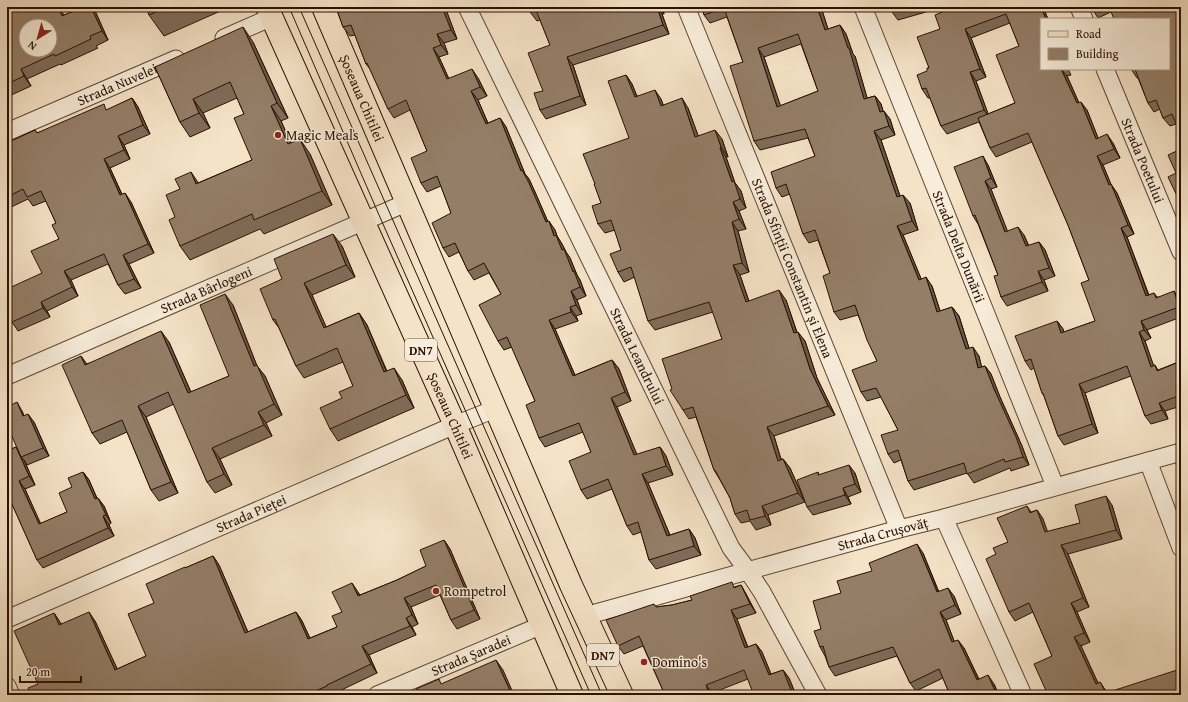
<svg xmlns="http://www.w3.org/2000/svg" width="1188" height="702" font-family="'Gentium Book Plus',serif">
<rect width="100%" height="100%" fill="#f5e3c7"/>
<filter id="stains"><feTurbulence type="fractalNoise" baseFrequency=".005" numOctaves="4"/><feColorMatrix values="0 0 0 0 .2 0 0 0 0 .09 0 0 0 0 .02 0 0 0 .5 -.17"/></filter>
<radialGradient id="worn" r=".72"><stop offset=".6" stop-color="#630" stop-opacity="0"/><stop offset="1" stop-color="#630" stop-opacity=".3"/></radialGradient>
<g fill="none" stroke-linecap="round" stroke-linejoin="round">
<g stroke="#5d4533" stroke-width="19">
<g id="minor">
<path id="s1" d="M 686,7 L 899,529"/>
<path id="s2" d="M 863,7 L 1055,486"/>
<polyline points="1079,7 1084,19"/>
<path id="s3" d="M 468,9 L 731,548 L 748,571 L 762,592 L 818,695"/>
<polyline points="224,38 272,17"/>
<path id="s4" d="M 1105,69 L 1181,252"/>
<path id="s5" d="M 7,132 L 176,59"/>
<path id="s6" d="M 7,376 L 406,203"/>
<polyline points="1148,461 1181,548"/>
<polyline points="944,518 1023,695"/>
<path id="s7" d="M 585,616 L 899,529 L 944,518 L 1181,452"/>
<path id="s8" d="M 7,619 L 455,425 L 495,409"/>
<polyline points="7,686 11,695"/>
<path id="s9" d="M 377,695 L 542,625"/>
</g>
</g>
<g stroke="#2a1002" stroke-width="24">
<g id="primary">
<path id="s10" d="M 267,7 L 455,425 L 572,695"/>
<path id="s11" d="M 323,7 L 571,585 L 622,695"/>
</g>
</g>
<use href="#minor" stroke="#f8eddb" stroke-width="17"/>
<use href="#primary" stroke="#f5e3c7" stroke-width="22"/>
<g stroke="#2a1002" stroke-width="1">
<polyline points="289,7 379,215 591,695"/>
<polyline points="299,7 602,695"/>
</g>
</g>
<g fill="#7f6c59" stroke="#2a1002" fill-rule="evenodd">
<polygon points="7,7 64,15 83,7 92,7 96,13 108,40 96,46 98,48 61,65 60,64 27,79 31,86 7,97"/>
<polygon points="146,7 224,7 225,9 164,36 149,15"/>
<polygon points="336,7 445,7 457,39 444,43 448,54 439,57 449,79 478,78 487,96 478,100 488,123 500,118 506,127 525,174 529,179 535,192 548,222 555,230 557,236 562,244 566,252 570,258 577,275 580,280 586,296 577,300 582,314 576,316 578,321 555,329 575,375 612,360 619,369 631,401 617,407 637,455 660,447 666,456 673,475 648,483 670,535 689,529 695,538 701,555 656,569 649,560 641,532 633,535 627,526 612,489 587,499 581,490 591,452 583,432 545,447 539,438 535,401 512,347 504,350 498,341 501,294 489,273 474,280 468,271 459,252 449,257 443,248 451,213 441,186 427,192 421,183 427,151 410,110 394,118 388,109 370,69 366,64 355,35 350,36 343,27"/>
<polygon points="529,7 662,7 664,14 662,14 669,34 573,65 586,105 546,119 540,110 550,45 540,20 537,21 530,12"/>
<path d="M 702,7 L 821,7 L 828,29 L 840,25 L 846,34 L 853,54 L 855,56 L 867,98 L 875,96 L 881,104 L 883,111 L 890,119 L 895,135 L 881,140 L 900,196 L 910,203 L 918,230 L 903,235 L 921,279 L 932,286 L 940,311 L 952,307 L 959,316 L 969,348 L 979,356 L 981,367 L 985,366 L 991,374 L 1000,397 L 1022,446 L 1029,465 L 1011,471 L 1010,468 L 974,483 L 967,473 L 914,490 L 908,481 L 901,460 L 894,463 L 888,454 L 898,430 L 881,397 L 867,401 L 861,392 L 877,361 L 858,315 L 840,320 L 834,312 L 830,273 L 818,240 L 809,243 L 803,234 L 790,194 L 782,197 L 776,188 L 815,156 L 808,138 L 760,150 L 754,141 L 743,62 L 727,17 L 710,23 L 704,15 ZM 801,44 L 818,91 L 780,106 L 764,57 Z"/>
<polygon points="891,7 925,7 926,12 898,20 892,12"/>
<path d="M 955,7 L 1029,7 L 1029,8 L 1031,7 L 1042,7 L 1045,12 L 1048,19 L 1041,19 L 1041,69 L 1068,69 L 1071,75 L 1067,76 L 1079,103 L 1087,110 L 1098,138 L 1113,143 L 1120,158 L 1103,165 L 1111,185 L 1117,193 L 1134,234 L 1127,237 L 1149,295 L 1154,293 L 1157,297 L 1180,300 L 1181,303 L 1181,317 L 1147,330 L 1151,338 L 1145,341 L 1153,366 L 1155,365 L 1158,370 L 1181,361 L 1181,406 L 1165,411 L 1168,419 L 1151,424 L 1145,416 L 1131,376 L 1085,393 L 1098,433 L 1064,445 L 1058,436 L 1044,396 L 1042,393 L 1034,368 L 1031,370 L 1025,361 L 1057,321 L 1063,329 L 1064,332 L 1095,321 L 1089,280 L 1068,225 L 1032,142 L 996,157 L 990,148 L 979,122 L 947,134 L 941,126 L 930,98 L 928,98 L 922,89 L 940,29 ZM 1010,23 L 1019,46 L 1015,103 L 988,114 L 976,81 L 986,77 L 971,38 Z"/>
<polygon points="1091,7 1181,7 1181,136 1176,124 1170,126 1163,118 1160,109 1154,112 1148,103 1138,78 1137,78 1131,69 1169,69 1111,12 1098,18"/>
<polygon points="253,42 288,118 281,121 291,143 310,154 332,205 264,234 260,229 190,260 180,246 175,217 198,183 252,160 244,114 237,98 203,113 210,128 190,137 180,122 155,67"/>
<polygon points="626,75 632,84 637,96 661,99 663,105 688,108 698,136 722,139 728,157 726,157 735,183 741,191 746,208 739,211 746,229 738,231 749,272 740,275 749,301 786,300 797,332 805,341 817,378 835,415 774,436 781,459 783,459 790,468 805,502 768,515 771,525 756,530 750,521 741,523 735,514 730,498 720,480 714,470 696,417 689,419 683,410 672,389 722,339 713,312 655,330 648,321 635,277 624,282 618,272 621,250 615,230 605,233 598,224 601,203 595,184 629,138"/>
<polygon points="132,98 138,107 150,134 124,145 130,159 110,168 122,194 131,202 154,253 129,264 141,288 125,294 118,285 108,264 71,280 78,296 47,311 50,317 18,331 12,322 42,273 59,239 56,223 46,201 33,206 28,199 7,209 7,143 35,130 37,133 108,110"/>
<polygon points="988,165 997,187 991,189 1007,231 1024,235 1029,246 1039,242 1045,250 1055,276 1044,280 1048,291 1007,306 1001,297 998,275 978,224 973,216"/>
<polygon points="342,246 355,277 312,295 326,327 359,313 367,325 387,371 402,380 414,408 338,441 330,429 342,398 353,386 343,362 304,378 296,366 279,328 273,320 282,279"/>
<polygon points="233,305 257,366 265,376 282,415 266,423 272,436 220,459 232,485 215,493 207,482 174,404 146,417 178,493 159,501 151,490 127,432 100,444 92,433 81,356 86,364 169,342 191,392 229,376"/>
<polygon points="22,411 24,416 34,422 49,456 27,465 24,460 35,485 25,489 40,524 67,512 72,487 83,472 89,480 97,498 104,506 111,523 109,525 114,536 43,568 37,560 9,497 7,498 7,451 16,447 19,452"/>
<polygon points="818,472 819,475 855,473 861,492 848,497 851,504 813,515 807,507"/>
<polygon points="1112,505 1122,539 1068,554 1089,607 1077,612 1090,642 1081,646 1098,683 1100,682 1107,693 1181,695 1048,695 1052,656 1033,612 1015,621 1009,612 996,554 1008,542 1027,506 1031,512 1037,510 1043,519 1047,532 1080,523"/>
<polygon points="444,540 450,549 480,619 457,629 451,620 440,595 411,607 418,624 412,627 416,635 369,655 377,673 333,694 334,695 31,695 38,684 54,613 61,624 95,621 117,669 146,656 154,603 185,568 213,556 219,565 248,632 296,612 302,621 310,638 337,627 342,612 358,592 360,595 397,580 426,566"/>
<polygon points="923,553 939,592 954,596 961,614 946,620 954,641 964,648 979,679 994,684 999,695 950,695 943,678 916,691 910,683 897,656 835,676 829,667 825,656 820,647 821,629 841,593"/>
<polygon points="741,585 746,594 756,613 737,619 748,647 756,644 762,652 771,674 783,670 789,678 796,695 754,695 748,679 712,693 712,695 665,695 643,646 624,654 618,646 656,607 672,605 692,600"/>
</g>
<g fill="#685849" stroke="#2a1002">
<polygon points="58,7 60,7 69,26 62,16"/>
<polygon points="91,7 92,7 96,13 108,40 102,31"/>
<polygon points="442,7 445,7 457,39 451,30"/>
<polygon points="657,7 662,14 669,34 663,25"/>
<polygon points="659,7 662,7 664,14"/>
<polygon points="817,7 821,7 831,39 825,30"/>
<polygon points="1041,7 1042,7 1045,12 1048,19 1046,19"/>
<polygon points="840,25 846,34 853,54 855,56 870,108 864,99"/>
<polygon points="243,27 253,42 288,118 277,103"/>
<polygon points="965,29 971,38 986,77 980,69"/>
<polygon points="437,34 444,43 448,54 441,45"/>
<polygon points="433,48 439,57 453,88 447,79"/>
<polygon points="758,48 764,57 784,116 777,107"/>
<polygon points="567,57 573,65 586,105 580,96"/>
<polygon points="21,69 27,79 31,86 24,76"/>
<polygon points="472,69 478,78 487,96 480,87"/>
<polygon points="1061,69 1067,76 1083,112 1077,103"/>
<polygon points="970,72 976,81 990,119 984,110"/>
<polygon points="626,75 632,84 641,107 635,97"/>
<polygon points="655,90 661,99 667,115 661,106"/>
<polygon points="471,91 478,100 492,133 486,124"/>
<polygon points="875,96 881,104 886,121 880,112"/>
<polygon points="132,98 138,107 150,134 143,125"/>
<polygon points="682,98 688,108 702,146 695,137"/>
<polygon points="193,99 203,113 210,128 199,113"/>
<polygon points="1081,102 1087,110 1102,148 1096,139"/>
<polygon points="271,106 281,121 298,159 288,144"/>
<polygon points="884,111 890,119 895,135 889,126"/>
<polygon points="500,118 506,127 525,174 529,179 535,192 552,231 546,222 521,171"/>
<polygon points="715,130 722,139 728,157 721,147"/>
<polygon points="874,131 881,140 903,205 897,197"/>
<polygon points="1107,134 1113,143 1120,158 1114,149"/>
<polygon points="118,136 124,145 130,159 124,150"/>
<polygon points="300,139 310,154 332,205 322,191"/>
<polygon points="720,148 726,157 735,183 741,191 746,208 740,199 732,182"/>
<polygon points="983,156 988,165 997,187 991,178"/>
<polygon points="1097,156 1103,165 1115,194 1109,185"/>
<polygon points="104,159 110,168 126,204 120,195"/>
<polygon points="191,172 201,187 196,184"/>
<polygon points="985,181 991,189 1011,240 1005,232"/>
<polygon points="1111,184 1117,193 1134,234 1128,225"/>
<polygon points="125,193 131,202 154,253 148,244"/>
<polygon points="903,195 910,203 918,230 912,221"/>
<polygon points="733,202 739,211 746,229 739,219"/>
<polygon points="549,221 555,230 557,236 562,244 566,252 570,258 577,275 580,280 586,296 580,287 562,250 554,236"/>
<polygon points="732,222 738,231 749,272 742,263"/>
<polygon points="897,226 903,235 925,288 919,280"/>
<polygon points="1018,227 1024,235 1032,255 1026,246"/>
<polygon points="1121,228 1127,237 1152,305 1146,296"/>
<polygon points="333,234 342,246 355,277 346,265"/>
<polygon points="1039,242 1045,250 1055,276 1049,268"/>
<polygon points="123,255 129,264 141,288 134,279"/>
<polygon points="733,265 740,275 752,311 746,302"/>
<polygon points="64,271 71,280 78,296 72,287"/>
<polygon points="1038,271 1044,280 1048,291 1042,282"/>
<polygon points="926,277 932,286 943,320 937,312"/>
<polygon points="304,283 312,295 332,340 324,328"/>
<polygon points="779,290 786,300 800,342 794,333"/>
<polygon points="571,291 577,300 582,314 576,305"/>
<polygon points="1174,291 1180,300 1181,303 1181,309 1179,307"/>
<polygon points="225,294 233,305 257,366 265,376 282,415 274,404 254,366"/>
<polygon points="41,302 47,311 50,317 43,308"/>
<polygon points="570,307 576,316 578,321 571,312"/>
<polygon points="952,307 959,316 972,358 966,349"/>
<polygon points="359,313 367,325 392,385 384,372"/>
<polygon points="549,320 555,329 579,385 573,376"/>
<polygon points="1057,321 1063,329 1067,342 1061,333"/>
<polygon points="1141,321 1147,330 1151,338 1144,330"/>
<polygon points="161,331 169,342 196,404 188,393"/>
<polygon points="798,332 805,341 817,378 835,415 828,406 810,369"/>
<polygon points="1139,332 1145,341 1157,375 1151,367"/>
<polygon points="973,347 979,356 984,376 978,368"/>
<polygon points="81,356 89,367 85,365"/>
<polygon points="612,360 619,369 631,401 625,392"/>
<polygon points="985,366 991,374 1000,397 1022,446 1029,465 1023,457 994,389"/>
<polygon points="394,368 402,380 414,408 406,395"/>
<polygon points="1079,384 1085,393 1098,433 1092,424"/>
<polygon points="611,398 617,407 641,464 634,455"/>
<polygon points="17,402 22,411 28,425 23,416"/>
<polygon points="1159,403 1165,411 1168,419 1162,410"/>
<polygon points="138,406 146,417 178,493 171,482"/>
<polygon points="258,412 266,423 272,436 264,425"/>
<polygon points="28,414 34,422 49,456 43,448"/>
<polygon points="767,427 774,436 784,470 778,461"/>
<polygon points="16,447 22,456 21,457 24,460 35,485 29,476"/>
<polygon points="660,447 666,456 673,475 666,466"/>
<polygon points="212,448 220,459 232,485 224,474"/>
<polygon points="783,459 790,468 805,502 798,493"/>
<polygon points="849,465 855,473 861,492 855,484"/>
<polygon points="83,472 89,480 101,508 95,499"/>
<polygon points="642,474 648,483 674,545 667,536"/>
<polygon points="19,481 25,489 45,533 39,524"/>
<polygon points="843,488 848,497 851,504 845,495"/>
<polygon points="1106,496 1112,505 1122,539 1116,530"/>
<polygon points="98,498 104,506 111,523 106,515"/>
<polygon points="762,506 768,515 771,525 765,516"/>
<polygon points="1037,510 1043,519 1051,541 1045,532"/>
<polygon points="103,516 109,525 114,536 108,528"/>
<polygon points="689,529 695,538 701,555 694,546"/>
<polygon points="444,540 450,549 480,619 474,610"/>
<polygon points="917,544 923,553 942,601 937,592"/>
<polygon points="1061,545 1068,554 1089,607 1083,598"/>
<polygon points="213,556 219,565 252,642 245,633"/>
<polygon points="352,583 358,592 364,605 358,596"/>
<polygon points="741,585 746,594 756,613 750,604"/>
<polygon points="948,588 954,596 961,614 955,605"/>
<polygon points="404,598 411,607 418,624 412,615"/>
<polygon points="1071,603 1077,612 1090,642 1084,633"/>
<polygon points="731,610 737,619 751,657 745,648"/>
<polygon points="89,612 95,621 122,679 115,670"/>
<polygon points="296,612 302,621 314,648 308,639"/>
<polygon points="940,612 946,620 958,651 952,642"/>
<polygon points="54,613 60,622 65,634 59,625"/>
<polygon points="406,618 412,627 416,635 410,626"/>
<polygon points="1074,637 1081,646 1102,692 1096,684"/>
<polygon points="958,640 964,648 983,689 977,680"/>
<polygon points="756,644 762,652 775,684 769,675"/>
<polygon points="362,646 369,655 377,673 371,664"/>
<polygon points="496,660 503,670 514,695 512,695"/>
<polygon points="783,670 789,678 796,695 793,695"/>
<polygon points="1177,670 1181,676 1181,682"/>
<polygon points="988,675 994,684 999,695 998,695 995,691"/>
<polygon points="1100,682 1106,691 1108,695 1107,695"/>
<polygon points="706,685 712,693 712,695 711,695 709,693"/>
</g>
<g fill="#947e68" stroke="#2a1002" fill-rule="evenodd">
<path d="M 7,7 L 58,7 L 62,16 L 83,7 L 91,7 L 102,31 L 90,36 L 91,39 L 55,56 L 54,54 L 21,69 L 24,76 L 7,84 ZM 26,26 L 50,26 L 50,50 L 26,50 Z"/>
<polygon points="146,7 167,7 149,15"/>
<polygon points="336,7 442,7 451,30 437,34 441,45 433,48 447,79 472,69 480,87 471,91 486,124 500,118 521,171 522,170 529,183 546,222 549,221 554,236 556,235 562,250 564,249 573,272 574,271 580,287 571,291 576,305 570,307 571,312 549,320 573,376 612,360 625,392 611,398 634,455 660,447 666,466 642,474 667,536 689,529 694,546 649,560 638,522 627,526 608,479 581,490 569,461 591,452 579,423 539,438 526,405 535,401 507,337 498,341 479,305 501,294 484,263 468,271 455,243 443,248 432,223 451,213 437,176 421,183 411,158 427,151 406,100 388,109 367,63 366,64 351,25 343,27"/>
<polygon points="529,7 657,7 663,25 567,57 580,96 540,110 534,93 543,91 528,53 550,45 536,10 530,12"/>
<path d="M 702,7 L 817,7 L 825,30 L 840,25 L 848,48 L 849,48 L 864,99 L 875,96 L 880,112 L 884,111 L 889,126 L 874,131 L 897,197 L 903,195 L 912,221 L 897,226 L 919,280 L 926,277 L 937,312 L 952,307 L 966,349 L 973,347 L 978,368 L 985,366 L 994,389 L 1016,437 L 1023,457 L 1005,462 L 1004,459 L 967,474 L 964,463 L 908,481 L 898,450 L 888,454 L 881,435 L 898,430 L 876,388 L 861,392 L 852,370 L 877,361 L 867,340 L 855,305 L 834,312 L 823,276 L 830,273 L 815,230 L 803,234 L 786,184 L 776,188 L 771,172 L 815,156 L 805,129 L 754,141 L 730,66 L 743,62 L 724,8 L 704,15 ZM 798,34 L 818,91 L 777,107 L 758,48 Z"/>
<polygon points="891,7 907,7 892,12"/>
<polygon points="955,7 1026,7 1027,9 1031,7 1041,7 1046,19 1041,19 1041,69 1061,69 1077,103 1081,102 1096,139 1107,134 1114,149 1097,156 1109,185 1111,184 1128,225 1121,228 1146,296 1154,293 1156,298 1174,291 1179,307 1141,321 1144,330 1139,332 1151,367 1155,365 1157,371 1181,361 1181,395 1159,403 1162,410 1145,416 1127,366 1079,384 1092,424 1058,436 1043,393 1042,393 1031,359 1025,361 1015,336 1057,321 1061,333 1095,321 1081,283 1089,280 1068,225 1028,133 990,148 978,118 1015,103 996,55 1019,46 1006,14 965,29 980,69 970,72 984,110 941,126 926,88 922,89 917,75 927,71 927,68 929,68 917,37 940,29 935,15"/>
<polygon points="1091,7 1097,7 1092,9"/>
<polygon points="1109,7 1181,7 1181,40 1180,40 1181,43 1181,136 1172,114 1163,118 1156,100 1148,103 1135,69 1169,69 1169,19 1114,19"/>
<polygon points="243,27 277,103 271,106 288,144 300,139 322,191 254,220 252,214 180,246 169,220 175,217 166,195 180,189 175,179 191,172 196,184 252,160 234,118 244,114 230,82 193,99 199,113 180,122 155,67"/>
<polygon points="626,75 635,97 655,90 661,106 682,98 695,137 715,130 721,147 720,148 732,182 734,181 740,199 733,202 739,219 732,222 742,263 733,265 746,302 779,290 794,333 798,332 810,369 828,406 767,427 778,461 783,459 798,493 762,506 765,516 750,520 747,510 735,514 730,498 715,470 714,470 693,407 683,410 670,390 672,389 662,359 722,339 709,302 648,321 631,267 618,272 610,254 621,250 611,220 598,224 592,206 601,203 594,184 595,184 583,154 629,138 608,81"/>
<polygon points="132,98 143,125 118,136 124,150 104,159 120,195 125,193 148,244 123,255 134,279 118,285 104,254 64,271 72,287 41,302 43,308 12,322 7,311 7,289 42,273 31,251 59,239 52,225 56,223 41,191 27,197 23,189 7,197 7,143 35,130 37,133 104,104 106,110"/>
<polygon points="1181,149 1181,212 1177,201 1179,200 1168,177 1176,173 1168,155"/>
<polygon points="983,156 991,178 985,181 1005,232 1018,227 1026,246 1039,242 1049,268 1038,271 1042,282 1001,297 994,276 998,275 975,215 973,216 954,167"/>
<polygon points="333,234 346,265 304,283 324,328 359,313 384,372 394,368 406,395 330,429 320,408 342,398 339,392 353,386 337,348 296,366 275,319 273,320 260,289 282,279 274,259"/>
<polygon points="225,294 254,366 257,365 274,404 258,412 264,425 212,448 224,474 207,482 168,392 138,406 171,482 151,490 122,420 92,433 62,365 81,356 85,365 161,331 188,393 229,376 200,305"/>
<polygon points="17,402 23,416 28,414 43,448 21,457 7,425 7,407"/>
<polygon points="16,447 29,476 19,481 39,524 67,512 59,493 72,487 68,478 83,472 95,499 98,498 106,515 103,516 108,528 37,560 7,493 7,451"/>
<polygon points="849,465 855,484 843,488 845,495 807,507 797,480 818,472 818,475"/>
<polygon points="1106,496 1116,530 1061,545 1083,598 1071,603 1084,633 1074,637 1096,684 1100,682 1106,693 1177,670 1181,682 1181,695 1048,695 1034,664 1052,656 1029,603 1009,612 986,559 996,554 993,548 1008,542 997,518 1027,506 1030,513 1037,510 1045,532 1080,523 1075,505"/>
<polygon points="444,540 474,610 451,620 436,585 404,598 412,615 406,618 410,626 362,646 371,664 327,685 327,686 306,695 31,695 28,688 38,684 14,631 54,613 59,625 89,612 115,670 146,656 128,614 154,603 146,584 185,567 185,568 213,556 245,633 296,612 308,639 337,627 332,616 342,612 332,592 352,583 358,596 397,580 426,566 420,550"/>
<polygon points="917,544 937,592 948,588 955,605 940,612 952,642 958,640 977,680 988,675 995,691 987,695 950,695 939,669 910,683 893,647 829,667 823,646 820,647 814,631 821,629 813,601 841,593 837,581 872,571 869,563"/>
<polygon points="732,582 734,588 741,585 750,604 731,610 745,648 756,644 769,675 783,670 793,695 754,695 744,670 706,685 709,693 705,695 665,695 639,636 618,646 606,620 654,604 656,607 672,605 692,600 690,596"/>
<polygon points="496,660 512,695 419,695 416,689 439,679 441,684"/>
<polygon points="904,690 906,695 891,695"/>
</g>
<g fill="#8f2418" stroke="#f8eddb" stroke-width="1.5">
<circle cx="278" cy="135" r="4"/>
<circle cx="436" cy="591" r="4"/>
<circle cx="644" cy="662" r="4"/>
</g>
<g text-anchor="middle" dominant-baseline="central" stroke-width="3" stroke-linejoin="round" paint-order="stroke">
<g fill="#f8eddb" stroke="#685243" stroke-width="1">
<rect x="405" y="339" width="32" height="22" rx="3"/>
<rect x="587" y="644" width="32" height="22" rx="3"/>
</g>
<g font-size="13" font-weight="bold" fill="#2a1002">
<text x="421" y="350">DN7</text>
<text x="603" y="655">DN7</text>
</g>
<g font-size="14" fill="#2a1002" stroke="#f8eddb">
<text stroke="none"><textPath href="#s5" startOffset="120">Strada Nuvelei</textPath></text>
<text stroke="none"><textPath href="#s11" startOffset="99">Șoseaua Chitilei</textPath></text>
<text stroke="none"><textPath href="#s4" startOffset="99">Strada Poetului</textPath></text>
<text stroke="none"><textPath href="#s2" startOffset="258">Strada Delta Dunării</textPath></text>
<text stroke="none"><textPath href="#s1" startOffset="282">Strada Sfinții Constantin și Elena</textPath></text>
<text stroke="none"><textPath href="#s6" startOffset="217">Strada Bârlogeni</textPath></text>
<text stroke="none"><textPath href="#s3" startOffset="386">Strada Leandrului</textPath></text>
<text stroke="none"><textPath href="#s10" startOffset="448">Șoseaua Chitilei</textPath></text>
<text stroke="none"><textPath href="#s8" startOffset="266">Strada Pieței</textPath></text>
<text stroke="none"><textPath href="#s7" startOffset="309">Strada Crușovăț</textPath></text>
<text stroke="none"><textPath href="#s9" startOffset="102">Strada Șaradei</textPath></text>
</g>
<g font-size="14" fill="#2a1002" stroke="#f8eddb" text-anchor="start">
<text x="286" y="135">Magic Meals</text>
<text x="444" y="591">Rompetrol</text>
<text x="652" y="662">Domino's</text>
</g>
</g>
<rect width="1188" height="702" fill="none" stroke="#f5e3c7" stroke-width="24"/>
<rect x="8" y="8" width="1172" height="686" fill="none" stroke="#2a1002" stroke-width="2"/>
<rect x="12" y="12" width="1164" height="678" fill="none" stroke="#2a1002"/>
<rect x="1040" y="18" width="130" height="52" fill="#f8eddb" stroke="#a69584"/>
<rect x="1048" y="31" width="20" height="6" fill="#f5e3c7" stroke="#a69584"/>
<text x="1076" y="38" font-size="12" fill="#2a1002">Road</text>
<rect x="1048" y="48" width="20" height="12" fill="#947e68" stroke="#a69584"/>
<text x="1076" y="58" font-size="12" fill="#2a1002">Building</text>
<g transform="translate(38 38) rotate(217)"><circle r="19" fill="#f8eddb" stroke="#a69584"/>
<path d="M0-3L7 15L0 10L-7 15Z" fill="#8f2418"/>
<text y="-6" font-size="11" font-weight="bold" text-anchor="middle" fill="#2a1002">N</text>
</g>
<path d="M20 676v6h61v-6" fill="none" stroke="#2a1002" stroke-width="2"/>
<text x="26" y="676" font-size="12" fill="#2a1002" stroke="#f8eddb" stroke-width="3" paint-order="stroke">20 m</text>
<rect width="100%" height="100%" filter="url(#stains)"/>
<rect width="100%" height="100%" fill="url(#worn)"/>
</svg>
